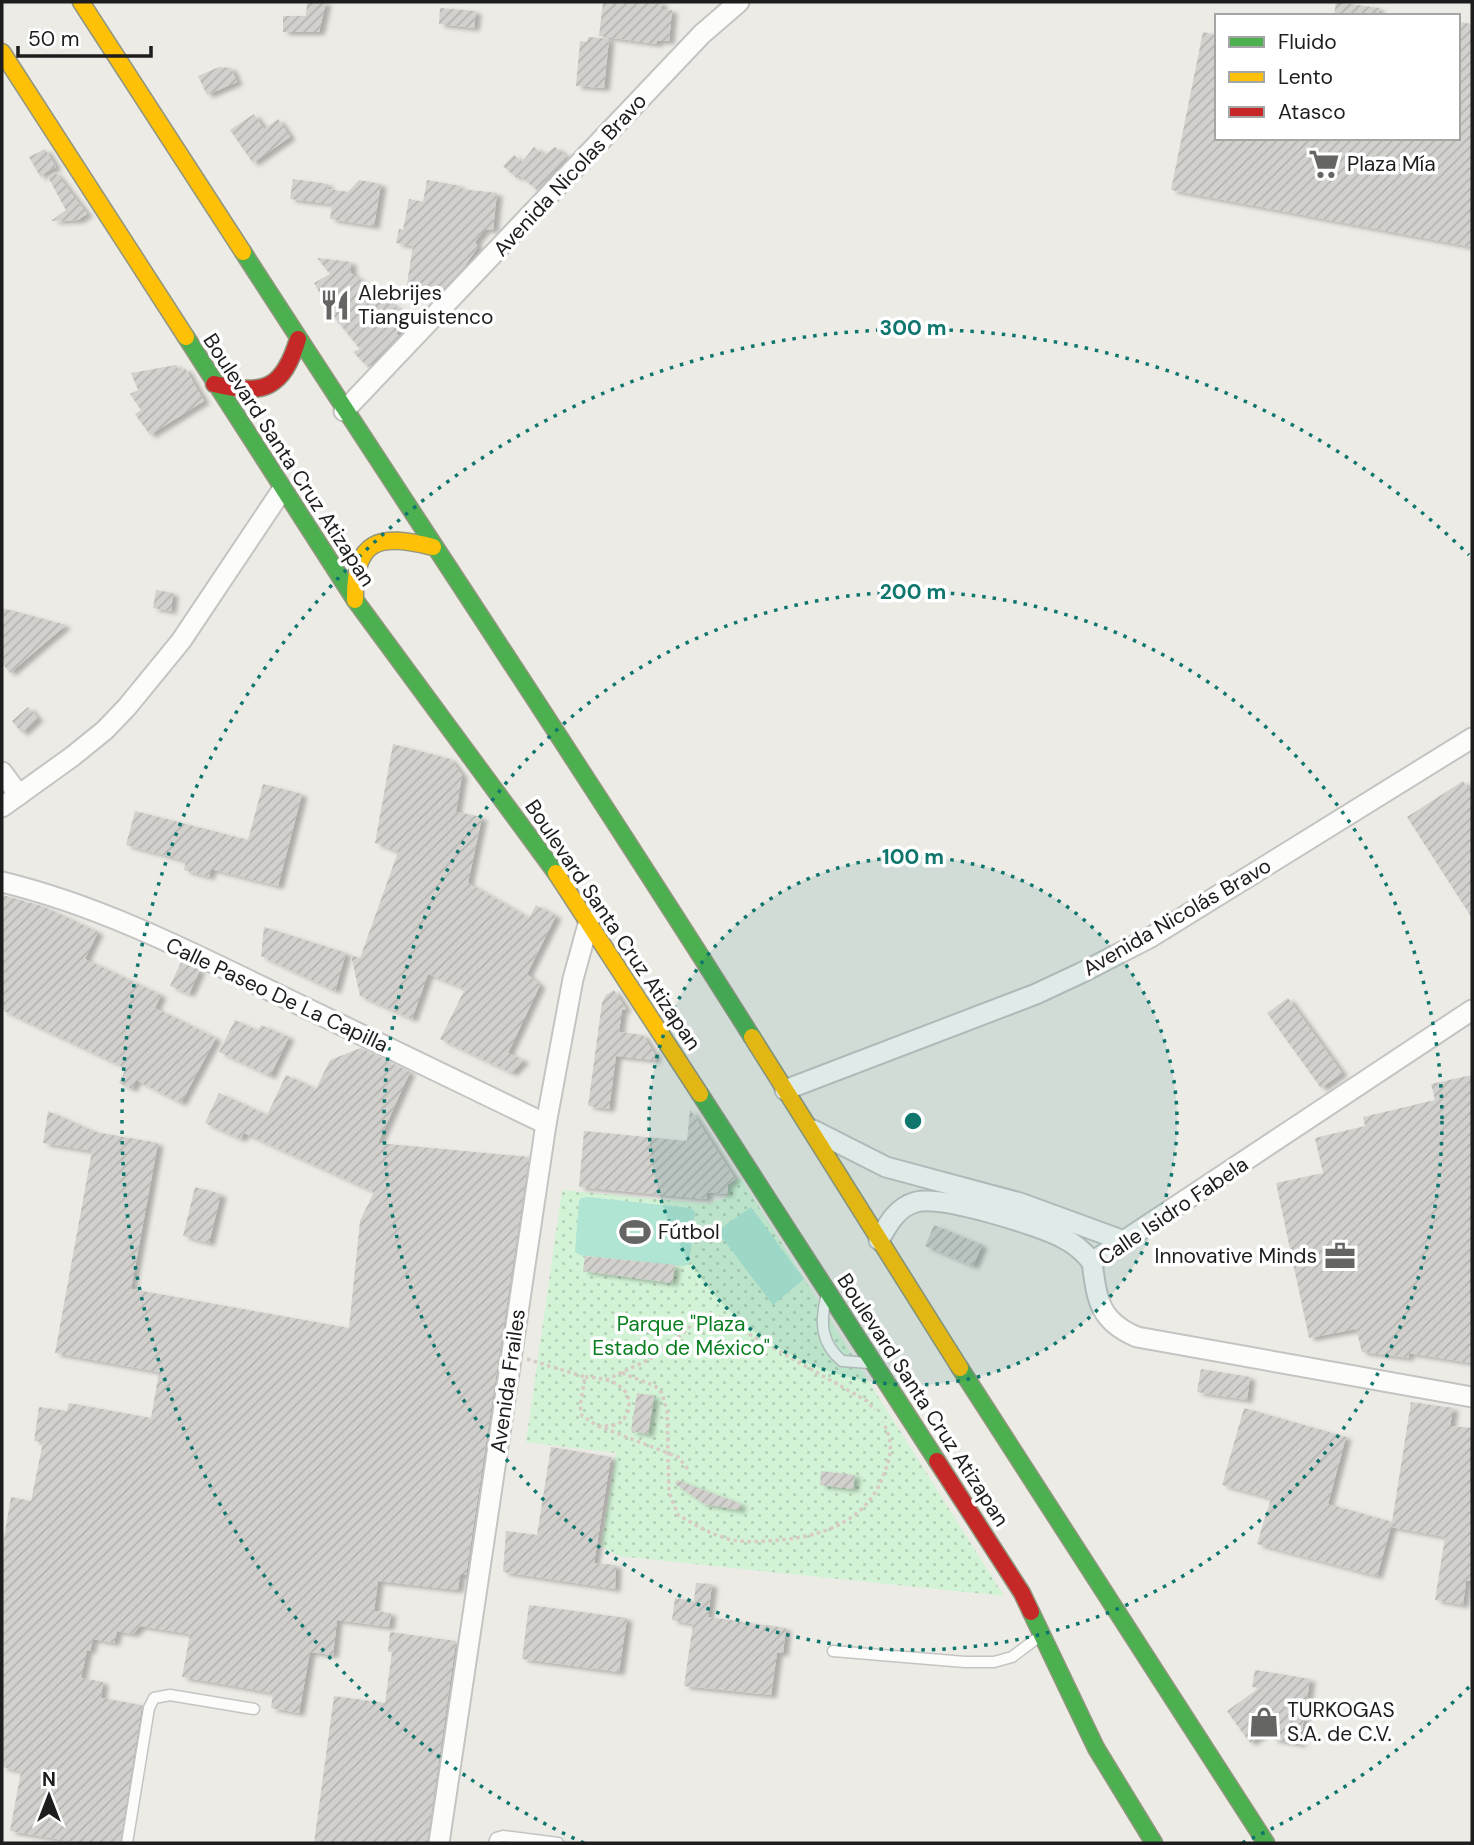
<svg xmlns="http://www.w3.org/2000/svg" width="1474" height="1845" font-family="'DM Sans',sans-serif">
<defs>
<pattern id="park-dots" width="8" height="8" patternUnits="userSpaceOnUse" patternTransform="scale(1.75)"><rect width="8" height="8" fill="#d3f3d6"/><path d="M2 2h.1M6 6h.1" fill="none" stroke="#b5d0b7" stroke-width="1.8" stroke-linecap="round"/></pattern>
<pattern id="building-hatch" width="6" height="6" patternUnits="userSpaceOnUse" patternTransform="scale(1.75)"><rect width="6" height="6" fill="#d2d1cd"/><path d="M-1 1l2-2M0 6l6-6M5 7l2-2" fill="none" stroke="#b4b3b0"/></pattern>
<filter id="shadow"><feDropShadow dx="5.5" dy="3" stdDeviation="2" flood-color="#0004"/></filter>
</defs>
<rect width="100%" height="100%" fill="#ecebe6"/>
<polygon fill="url(#park-dots)" points="740,1177 1004,1596 618,1556 601,1546 616,1453 526,1442 562,1190 707,1204 727,1197 729,1186"/>
<g fill="#b0e5d4">
<polygon points="588,1197 690,1208 695,1211 689,1264 684,1266 580,1255 575,1252 579,1201 581,1198"/>
<polygon points="751,1207 804,1279 773,1305 717,1231"/>
</g>
<g fill="url(#building-hatch)" filter="url(#shadow)">
<polygon points="307,2 326,2 319,32 283,32 283,16 306,16"/>
<polygon points="603,2 662,2 661,9 672,10 669,41 657,41 657,44 599,36"/>
<polygon points="1336,2 1379,8 1378,16 1334,16"/>
<polygon points="440,8 476,11 474,28 439,24"/>
<polygon points="1458,22 1472,24 1472,247 1171,190 1203,32 1217,35 1217,138 1458,138"/>
<polygon points="588,37 609,39 604,88 576,86 580,41 587,42"/>
<polygon points="219,67 231,68 237,82 207,95 198,76"/>
<polygon points="254,114 264,129 278,119 290,137 253,163 230,130"/>
<polygon points="534,147 544,155 555,147 567,157 537,190 519,175 517,178 503,166 514,155 522,162"/>
<polygon points="45,149 56,167 43,174 43,172 41,178 29,157"/>
<polygon points="55,172 87,214 78,220 51,221 66,210 48,177"/>
<polygon points="293,179 328,184 327,189 348,192 359,180 381,184 374,226 330,219 332,204 290,199"/>
<polygon points="427,180 461,186 460,189 497,193 493,230 485,229 475,242 478,247 464,267 438,294 406,290 413,246 396,243 399,229 403,230 409,199 423,202"/>
<polygon points="317,258 351,262 351,273 409,317 396,334 399,336 368,367 353,352 360,349 333,316 314,283 330,274"/>
<polygon points="176,365 180,371 185,368 204,401 150,435 135,414 141,410 130,394 138,390 131,373"/>
<polygon points="156,590 173,593 171,611 153,608"/>
<polygon points="2,608 66,625 10,673 2,663"/>
<polygon points="28,707 38,718 22,733 12,721"/>
<polygon points="393,744 450,759 462,775 456,812 482,817 468,883 529,918 536,905 556,916 527,974 540,985 508,1053 524,1060 512,1073 440,1039 465,989 428,974 412,1019 360,996 351,955 360,958 398,852 375,843"/>
<polygon points="1463,781 1472,795 1472,918 1407,817"/>
<polygon points="263,784 302,794 278,886 211,869 209,877 184,870 186,861 126,845 135,811 248,840"/>
<polygon points="2,895 42,906 98,932 85,959 161,995 155,1008 216,1038 181,1103 136,1080 132,1089 119,1083 126,1068 2,1010"/>
<polygon points="264,927 346,953 335,991 261,956"/>
<polygon points="181,962 200,970 189,994 170,986"/>
<polygon points="614,990 626,1009 622,1010 619,1032 643,1035 655,1055 655,1060 616,1056 609,1109 588,1106 602,1003 606,995"/>
<polygon points="1288,998 1342,1073 1321,1088 1267,1013"/>
<polygon points="235,1020 258,1031 261,1025 289,1037 270,1076 219,1052"/>
<polygon points="361,1048 410,1072 378,1143 529,1157 466,1575 460,1575 458,1590 378,1581 374,1611 391,1613 389,1627 337,1620 333,1655 310,1652 299,1713 271,1708 273,1693 182,1677 190,1634 140,1626 133,1634 117,1631 114,1643 93,1639 90,1651 87,1650 81,1678 103,1682 101,1698 142,1705 120,1843 80,1843 10,1831 21,1771 2,1767 2,1549 11,1497 31,1501 43,1442 34,1441 39,1407 67,1411 69,1403 151,1418 159,1372 55,1353 92,1151 43,1143 48,1111 95,1132 158,1143 131,1289 349,1328 360,1221 374,1192 244,1133 241,1139 205,1123 219,1093 267,1115 286,1075 316,1089 330,1060"/>
<polygon points="1472,1075 1472,1363 1408,1353 1409,1358 1362,1352 1356,1329 1309,1338 1276,1183 1323,1173 1315,1138 1365,1126 1363,1117 1435,1100 1431,1084"/>
<polygon points="690,1109 735,1179 728,1184 727,1194 707,1192 707,1199 579,1187 584,1131 687,1141"/>
<polygon points="195,1187 221,1194 209,1243 183,1236"/>
<polygon points="934,1225 982,1245 973,1266 925,1246"/>
<polygon points="585,1256 675,1265 672,1283 583,1271"/>
<polygon points="1201,1369 1250,1377 1247,1400 1197,1392"/>
<polygon points="637,1393 654,1396 648,1434 631,1431"/>
<polygon points="1411,1402 1453,1408 1450,1426 1472,1428 1472,1581 1466,1581 1463,1605 1435,1600 1445,1537 1391,1527 1377,1576 1257,1544 1271,1498 1222,1485 1244,1408 1346,1437 1328,1504 1392,1522"/>
<polygon points="551,1447 611,1457 594,1563 616,1565 615,1589 503,1572 506,1531 537,1535"/>
<polygon points="821,1471 855,1475 853,1489 820,1485"/>
<polygon points="677,1480 741,1504 739,1510 704,1504 675,1484"/>
<polygon points="696,1583 712,1584 708,1617 786,1628 783,1653 777,1653 771,1695 684,1686 693,1624 672,1620 675,1598 694,1601"/>
<polygon points="529,1605 627,1618 619,1672 522,1659"/>
<polygon points="390,1632 456,1641 427,1843 314,1843 334,1696 385,1703 392,1652 388,1652"/>
<polygon points="1255,1670 1310,1679 1300,1744 1272,1739 1275,1725 1250,1743 1227,1711 1259,1688 1252,1687"/>
</g>
<g fill="none" stroke-linecap="round" stroke-linejoin="round">
<g stroke="#c4c4c2" stroke-width="13">
<g id="lane">
<path d="M 826,1298 C 820,1323 821,1343 842,1361 L 869,1363"/>
<polyline points="833,1651 965,1662 994,1662 1012,1657 1040,1636"/>
<polyline points="127,1843 149,1708 154,1698 170,1695 254,1709"/>
<polyline points="494,1843 496,1838 503,1836 558,1843"/>
</g>
</g>
<g stroke="#c4c4c2" stroke-width="23">
<g id="street">
<polyline points="344,411 702,34 739,2"/>
<polyline points="2,772 19,795"/>
<polyline points="2,807 73,756 105,730 127,707 181,641 282,490"/>
<path d="M 2,882 C 97,905 185,949 273,992 C 364,1036 455,1080 546,1124"/>
<polyline points="785,1090 1036,994 1083,972 1151,937 1472,738"/>
<polyline points="813,1130 886,1167 1020,1203 1124,1241"/>
<path d="M 879,1240 C 888,1224 897,1207 916,1202 C 942,1195 1038,1225 1063,1238 C 1075,1244 1084,1252 1092,1262"/>
<polyline points="1092,1262 1472,1010"/>
<path d="M 1092,1262 C 1097,1300 1099,1321 1137,1337 L 1472,1397"/>
<polyline points="439,1843 546,1124 573,979 589,921"/>
</g>
</g>
<g stroke="#92967e" stroke-width="19">
<g id="fast">
<path d="M 243,252 C 412,514 586,773 752,1037"/>
<polyline points="186,337 355,600 556,873"/>
<polyline points="700,1094 937,1461"/>
<polyline points="960,1368 1266,1843"/>
<polyline points="1031,1612 1096,1748 1154,1843"/>
</g>
</g>
<g stroke="#92967e" stroke-width="19">
<g id="slow">
<polyline points="81,2 243,252"/>
<polyline points="2,52 186,337"/>
<path d="M 355,600 C 354,539 379,533 433,547"/>
<polyline points="556,873 700,1094"/>
<polyline points="752,1037 960,1368"/>
</g>
</g>
<g stroke="#92967e" stroke-width="19">
<g id="jam">
<path d="M 214,384 C 264,396 283,389 298,339"/>
<polyline points="937,1461 1022,1593 1031,1612"/>
</g>
</g>
<g stroke="#d7cac5" stroke-width="3.5" stroke-dasharray="3.5 3.5" stroke-linecap="butt">
<polyline points="527,1359 585,1377 580,1406 582,1416 598,1426 678,1457 689,1470"/>
<path d="M 622,1373 L 655,1386 L 662,1393 L 667,1411 L 669,1492 L 678,1515 C 692,1523 707,1532 722,1537 C 735,1542 751,1542 765,1541 C 812,1539 862,1527 882,1479 C 891,1455 895,1446 883,1422"/>
<path d="M 585,1377 C 598,1377 614,1380 623,1389 C 633,1399 630,1417 618,1424 C 613,1426 606,1426 601,1426"/>
<polyline points="606,1380 658,1355 701,1317 710,1315 719,1317 867,1401 875,1410"/>
</g>
<use href="#lane" stroke="#fcfcfb" stroke-width="10"/>
<use href="#street" stroke="#fcfcfb" stroke-width="19"/>
<use href="#fast" stroke="#4caf50" stroke-width="16"/>
<use href="#slow" stroke="#ffc107" stroke-width="16"/>
<use href="#jam" stroke="#c62828" stroke-width="16"/>
</g>
<circle cx="913" cy="1121" r="264" fill="#0f766e" fill-opacity=".12"/>
<g fill="none" stroke="#0f766e" stroke-width="3.5" stroke-dasharray="3.5 7">
<circle cx="913" cy="1121" r="264"/>
<circle cx="913" cy="1121" r="529"/>
<path d="M1469 1687A793 793 0 0 1 1242 1843M584 1843A793 793 0 1 1 1469 555"/>
</g>
<defs>
<g id="supermarket-bare" transform="scale(2.415)"><path d="M-6-5.5h2.5l.6 2H6L4.5 2H-2.5L-4.4-4H-6ZM-1.5 3.2a1.3 1.3 0 1 0 .1 0ZM3 3.2a1.3 1.3 0 1 0 .1 0Z" fill="#656563" stroke="#fff" stroke-width="2.5" paint-order="stroke"/></g>
<g id="restaurant-bare" transform="scale(2.415)"><path d="M-5-6h1v4h1v-4h1v4h1v-4h1v5L-1.5 .5V6h-2V.5L-5-1ZM5-6V6H3V1.5H1.5Q1.5-4 5-6Z" fill="#656563" stroke="#fff" stroke-width="2.5" paint-order="stroke"/></g>
<g id="stadium-bare" transform="scale(2.415)"><path d="M0-5a6.5 5 0 1 0 0 10a6.5 5 0 1 0 0-10ZM-3.5-1.8h7v3.6h-7Z" fill="#656563" stroke="#fff" stroke-width="2.5" paint-order="stroke"/></g>
<g id="office-bare" transform="scale(2.415)"><path d="M-6-3h4V-5.5h4V-3h4V5H-6ZM-1-4.5V-3h2v-1.5ZM-6 0V1H6V0Z" fill="#656563" stroke="#fff" stroke-width="2.5" paint-order="stroke"/></g>
<g id="shop-bare" transform="scale(2.415)"><path d="M-5-2.5h2.3a2.7 3.5 0 0 1 5.4 0H5L5.5 6h-11ZM-1.5-2.5h3a1.5 2.3 0 0 0-3 0Z" fill="#656563" stroke="#fff" stroke-width="2.5" paint-order="stroke"/></g>
</defs>
<g fill-rule="evenodd">
<use href="#supermarket-bare" x="1324" y="164"/>
<use href="#restaurant-bare" x="335" y="305"/>
<use href="#stadium-bare" x="635" y="1232"/>
<use href="#office-bare" x="1340" y="1256"/>
<use href="#shop-bare" x="1264" y="1722"/>
</g>
<g text-anchor="middle" dominant-baseline="central" stroke-width="7" stroke-linejoin="round" paint-order="stroke">
<g font-size="21" fill="#1d1d1d" stroke="#fff" text-anchor="start">
<text x="1347" y="164">Plaza Mía</text>
<text x="358" y="293">Alebrijes<tspan x="358" dy="24">Tianguistenco</tspan></text>
<text x="658" y="1232">Fútbol</text>
<text x="1317" y="1256" text-anchor="end">Innovative Minds</text>
<text x="1287" y="1710">TURKOGAS<tspan x="1287" dy="24">S.A. de C.V.</tspan></text>
</g>
<g font-size="21" fill="#1d1d1d" stroke="#fff">
<text transform="translate(570 175) rotate(-47)">Avenida Nicolas Bravo</text>
<text transform="translate(289 460) rotate(57)">Boulevard Santa Cruz Atizapan</text>
<text transform="translate(1177 917) rotate(-30)">Avenida Nicolás Bravo</text>
<text transform="translate(613 925) rotate(56)">Boulevard Santa Cruz Atizapan</text>
<text transform="translate(277 995) rotate(25)">Calle Paseo De La Capilla</text>
<text transform="translate(1173 1211) rotate(-34)">Calle Isidro Fabela</text>
<text transform="translate(508 1381) rotate(-82)">Avenida Frailes</text>
<text transform="translate(923 1400) rotate(57)">Boulevard Santa Cruz Atizapan</text>
</g>
<g font-size="21" fill="#097e1f" stroke="#fff">
<text x="681" y="1324">Parque "Plaza<tspan x="681" dy="24">Estado de México"</tspan></text>
</g>
</g>
<circle cx="913" cy="1121" r="10" fill="#0f766e" stroke="#fff" stroke-width="3.5"/>
<g font-size="21" text-anchor="middle" font-weight="bold" fill="#0f766e" stroke="#fff" stroke-width="7" stroke-linejoin="round" paint-order="stroke">
<text x="913" y="335">300 m</text>
<text x="913" y="599">200 m</text>
<text x="913" y="864">100 m</text>
</g>
<rect width="1474" height="1845" fill="none" stroke="#1d1d1d" stroke-width="7"/>
<rect x="1215" y="14" width="245" height="126" fill="#ffffff" stroke="#a5a5a5" stroke-width="2"/>
<rect x="1229" y="37" width="35" height="10" fill="#4caf50" stroke="#a5a5a5" stroke-width="2"/>
<text x="1278" y="49" font-size="21" fill="#1d1d1d">Fluido</text>
<rect x="1229" y="72" width="35" height="10" fill="#ffc107" stroke="#a5a5a5" stroke-width="2"/>
<text x="1278" y="84" font-size="21" fill="#1d1d1d">Lento</text>
<rect x="1229" y="107" width="35" height="10" fill="#c62828" stroke="#a5a5a5" stroke-width="2"/>
<text x="1278" y="119" font-size="21" fill="#1d1d1d">Atasco</text>
<g transform="translate(49 1796)" stroke="#ffffff" stroke-width="5" paint-order="stroke">
<path d="M0-5L12 26L0 18L-12 26Z" fill="#1d1d1d"/>
<text y="-10" font-size="19" font-weight="bold" text-anchor="middle" fill="#1d1d1d">N</text>
</g>
<path d="M18 46v10h133v-10" fill="none" stroke="#1d1d1d" stroke-width="3.5"/>
<text x="28" y="46" font-size="21" fill="#1d1d1d" stroke="#ffffff" stroke-width="5" paint-order="stroke">50 m</text>
</svg>
